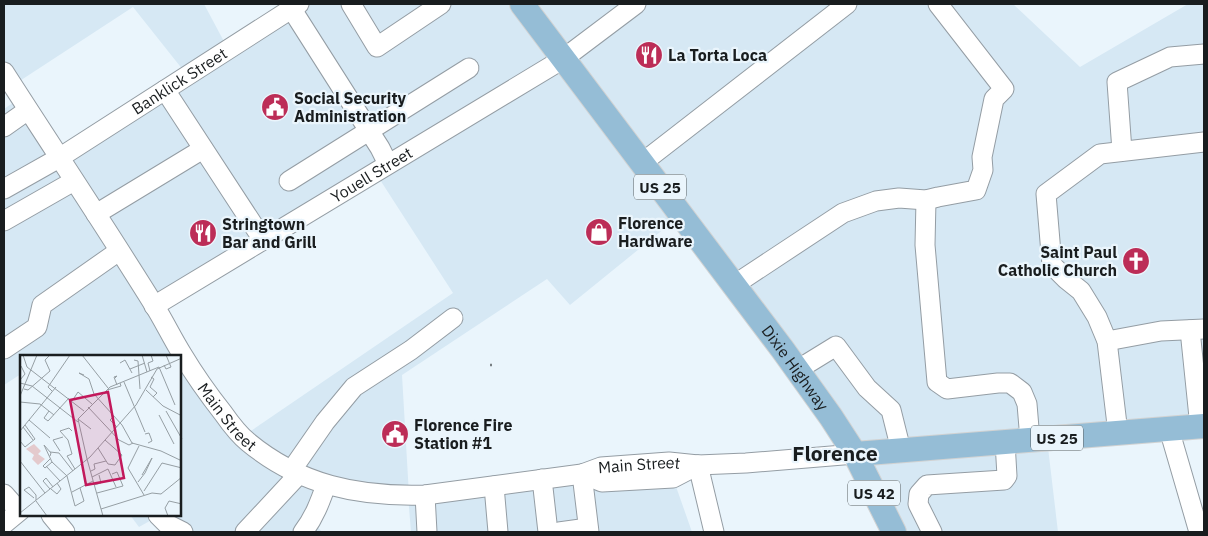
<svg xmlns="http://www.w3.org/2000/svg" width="1208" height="536" font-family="'IBM Plex Sans',sans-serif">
<rect width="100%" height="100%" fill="#eaf5fc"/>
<path fill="#d6e8f4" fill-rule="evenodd" d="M 4,4 L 204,4 L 228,49 L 299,4 L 1013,4 L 1080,67 L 1188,4 L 1204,4 L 1204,426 L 1047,439 L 1058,532 L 894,532 L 889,523 L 681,215 L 570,305 L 547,279 L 402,375 L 409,495 L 582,474 L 673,478 L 692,532 L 411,532 L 408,495 L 326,485 L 312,520 L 322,532 L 166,532 L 155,518 L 139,527 L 130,515 L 180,515 L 180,356 L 21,356 L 21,374 L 4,385 L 4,109 L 20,98 L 60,158 L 187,75 L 133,7 L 12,86 L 4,72 ZM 375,172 L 453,293 L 242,437 L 155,306 Z"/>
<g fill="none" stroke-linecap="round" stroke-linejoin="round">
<g stroke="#949da4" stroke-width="21">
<g id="minor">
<polyline points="351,4 377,47 441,4"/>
<polyline points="291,8 380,148 388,164"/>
<path id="s1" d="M 4,72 C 54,150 105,226 154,305 C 164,321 172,338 182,354 C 194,374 208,394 223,413 C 230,423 238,434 248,442 C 300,485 358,497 425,495 L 582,474 L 601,467 L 669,462 L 698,465 L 746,463 L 855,454"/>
<polyline points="165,90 263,240"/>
<polyline points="4,127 28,110"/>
<polyline points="1122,151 1117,82 1170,57 1204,54"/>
<polyline points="642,163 847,4"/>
<polyline points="289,181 469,68"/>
<path id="s2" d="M 4,189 L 59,158 L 299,4"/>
<polyline points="926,200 925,245 937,382 947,389 998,383 1010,383 1022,392 1027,404 1030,440"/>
<polyline points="96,214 203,149"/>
<polyline points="4,221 74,181"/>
<polyline points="734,285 843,213 876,201 899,198 926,200 938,197 976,190 983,170 982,157 994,99 1004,89 938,4"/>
<path id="s3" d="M 154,306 L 563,59 L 636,4"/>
<polyline points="1190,330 1200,427"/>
<polyline points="1107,341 1161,331 1204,329"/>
<polyline points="4,349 37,327 42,305 119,251"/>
<polyline points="797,370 836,346 867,388 891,410 901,450"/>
<polyline points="1169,429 1199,532"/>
<polyline points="1118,433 1107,341 1097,317 1081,291 1066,279 1052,265 1046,194 1100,154 1204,142"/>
<polyline points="698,465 714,532"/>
<polyline points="291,471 325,422 354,387 411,350 453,318"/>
<polyline points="582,474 602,482 673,478 698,465"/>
<polyline points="582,474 589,532"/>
<polyline points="542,479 548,532"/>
<polyline points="494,486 498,532"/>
<polyline points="4,494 19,511"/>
<polyline points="425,495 427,532"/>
<polyline points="51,515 65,532"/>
<polyline points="158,515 167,524 183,532"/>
<polyline points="4,524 21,510"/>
<polyline points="245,532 299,474"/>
<path d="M 303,532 C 314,518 320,502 326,485"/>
<polyline points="559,532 588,528"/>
<polyline points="932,532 918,504 919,494 927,485 1004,480 1007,476 1005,442"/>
</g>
</g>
<g stroke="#d1d2d2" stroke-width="26">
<g id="major">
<path id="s4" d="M 522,4 L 783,350 L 831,417 L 855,454 L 894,532"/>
<polyline points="855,454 1204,426"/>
</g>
</g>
<polyline stroke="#787f83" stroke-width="2.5" stroke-dasharray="4 2.5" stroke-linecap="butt" points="490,365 492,365"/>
<use href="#minor" stroke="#fff" stroke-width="19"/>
<use href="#major" stroke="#95bdd6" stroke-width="24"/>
</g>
<defs>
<g id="restaurant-disc" transform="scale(1.4375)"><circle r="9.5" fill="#bc2d57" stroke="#eaf5fc"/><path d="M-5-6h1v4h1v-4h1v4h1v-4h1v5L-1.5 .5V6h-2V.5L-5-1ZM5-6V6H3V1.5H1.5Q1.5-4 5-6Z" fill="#fff"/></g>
<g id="civic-disc" transform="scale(1.4375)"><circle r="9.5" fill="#bc2d57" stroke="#eaf5fc"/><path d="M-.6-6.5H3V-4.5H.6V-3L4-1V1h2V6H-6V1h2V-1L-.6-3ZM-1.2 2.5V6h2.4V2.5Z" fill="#fff"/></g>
<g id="shop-disc" transform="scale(1.4375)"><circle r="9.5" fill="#bc2d57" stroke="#eaf5fc"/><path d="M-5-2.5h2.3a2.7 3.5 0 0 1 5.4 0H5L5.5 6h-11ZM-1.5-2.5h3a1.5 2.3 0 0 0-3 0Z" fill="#fff"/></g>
<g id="church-disc" transform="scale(1.4375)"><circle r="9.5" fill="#bc2d57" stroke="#eaf5fc"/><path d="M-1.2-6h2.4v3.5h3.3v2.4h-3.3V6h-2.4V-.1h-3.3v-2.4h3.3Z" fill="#fff"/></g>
</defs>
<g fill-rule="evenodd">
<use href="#restaurant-disc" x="649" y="55"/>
<use href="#civic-disc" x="275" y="107"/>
<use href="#shop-disc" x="599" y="232"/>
<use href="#restaurant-disc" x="203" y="233"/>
<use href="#church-disc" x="1136" y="261"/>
<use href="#civic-disc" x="395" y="434"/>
</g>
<g text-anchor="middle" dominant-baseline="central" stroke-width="4.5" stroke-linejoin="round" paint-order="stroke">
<g fill="#eaf5fc" stroke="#585e61" stroke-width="1">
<rect x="634" y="174.5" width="52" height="25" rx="4"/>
<rect x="1031" y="425.5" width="52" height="25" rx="4"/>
<rect x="848" y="480.5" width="52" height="25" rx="4"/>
</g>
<g font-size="15" font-weight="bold" fill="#191d1f">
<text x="660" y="187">US 25</text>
<text x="1057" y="438">US 25</text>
<text x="874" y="493">US 42</text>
</g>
<g font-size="16" font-weight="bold" fill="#191d1f" stroke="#eaf5fc" text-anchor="start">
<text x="668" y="55">La Torta Loca</text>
<text x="294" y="98">Social Security<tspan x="294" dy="18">Administration</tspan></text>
<text x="618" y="223">Florence<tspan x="618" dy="18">Hardware</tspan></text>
<text x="222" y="224">Stringtown<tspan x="222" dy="18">Bar and Grill</tspan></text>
<text x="1117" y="252" text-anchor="end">Saint Paul<tspan x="1117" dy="18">Catholic Church</tspan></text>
<text x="414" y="425">Florence Fire<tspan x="414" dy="18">Station #1</tspan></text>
</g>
<g font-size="16" fill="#191d1f" stroke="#eaf5fc">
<text stroke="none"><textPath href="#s2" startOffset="206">Banklick Street</textPath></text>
<text stroke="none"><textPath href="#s3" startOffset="254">Youell Street</textPath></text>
<text stroke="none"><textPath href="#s4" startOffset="455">Dixie Highway</textPath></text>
<text stroke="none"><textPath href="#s1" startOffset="411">Main Street</textPath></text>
<text stroke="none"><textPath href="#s1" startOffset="850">Main Street</textPath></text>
</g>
<g font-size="21" font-weight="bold" fill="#191d1f" stroke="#eaf5fc">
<text x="835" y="453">Florence</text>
</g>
</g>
<g transform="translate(20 355)">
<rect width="161" height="161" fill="#eaf5fc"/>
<path d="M 14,89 L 21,96 L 18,99 L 25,104 L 18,110 L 12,104 L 14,100 L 6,94 Z" fill="#e4cacd"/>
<path fill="none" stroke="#969fa4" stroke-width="1" d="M 3,0 L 7,12 L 64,56M 62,0 L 88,33M 122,0 L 127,17M 114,5 L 118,6 L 120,34M 100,8 L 105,5 L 112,18M 144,10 L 146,14 L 151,12 L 146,0M 110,14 L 125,8M 130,16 L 128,8 L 133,6 L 131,0M 64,20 L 59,18 L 69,24 L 74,39 L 102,70 L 112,88 L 141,96 L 162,106M 131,22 L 134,24 L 130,32 L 137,38 L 133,42M 94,24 L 97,21 L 94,22 L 97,30M 0,25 L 5,19 L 1,11M 104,27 L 125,77M 0,28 L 12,31 L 58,67M 4,34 L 8,35 L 30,16 L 25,5 L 30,0M 87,35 L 101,31 L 100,28M 126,35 L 143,51 L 162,61M 32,36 L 28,32 L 50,0M 0,41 L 17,0M 52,46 L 58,37 L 72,49M 0,47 L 20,49 L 34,60M 68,52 L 99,85 L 109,90 L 113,88M 29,56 L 24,63 L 28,66 L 49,43M 146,56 L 162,84M 139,60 L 154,89M 94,61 L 90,65 L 97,72M 58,64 L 71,74M 9,65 L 30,83M 3,72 L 13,85M 0,76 L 36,32M 52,76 L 49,73 L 40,76 L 48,85 L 52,99 L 47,101 L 55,114M 125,79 L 129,78 L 132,86 L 128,88M 0,86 L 5,92 L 15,84 L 5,70M 119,91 L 108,113 L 124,140M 78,93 L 88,109 L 95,110 L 102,100 L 85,85M 40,96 L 33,85 L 43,82M 30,97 L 39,98 L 53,116M 30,101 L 31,98 L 24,90 L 32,107 L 47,121 L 55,151 L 64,146 L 60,133M 30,104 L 23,111 L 25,113 L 32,107M 67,104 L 58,64 L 90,32 L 139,12 L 155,50M 67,104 L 83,161M 0,106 L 25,138M 26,111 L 40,126M 71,116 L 75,114 L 74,109 L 86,106M 72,122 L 88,114 L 96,132M 118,127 L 125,118 L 132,103 L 122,120M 74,130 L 81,128 L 79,120M 30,134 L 23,126 L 26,123 L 33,132M 31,134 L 37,139 L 41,134 L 37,128M 124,136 L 142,108 L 162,113M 52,137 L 73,126M 77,138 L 103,131 L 97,117 L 92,119M 14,143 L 4,135 L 9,132 L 16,140 L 16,145M 16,146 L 27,161M 81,154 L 132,138 L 141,139 L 162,122M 0,158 L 70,102 L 116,50 L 137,14 L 162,3M 148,161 L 145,153 L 149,146 L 162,149"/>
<path fill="#c2185b" fill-opacity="0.15" stroke="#c2185b" stroke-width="2.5" d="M 88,37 L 104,123 L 66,130 L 50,45 Z"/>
<rect width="161" height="161" fill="none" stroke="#191d1f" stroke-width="2.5"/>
</g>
<rect width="1208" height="536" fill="none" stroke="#191d1f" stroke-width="10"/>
</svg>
